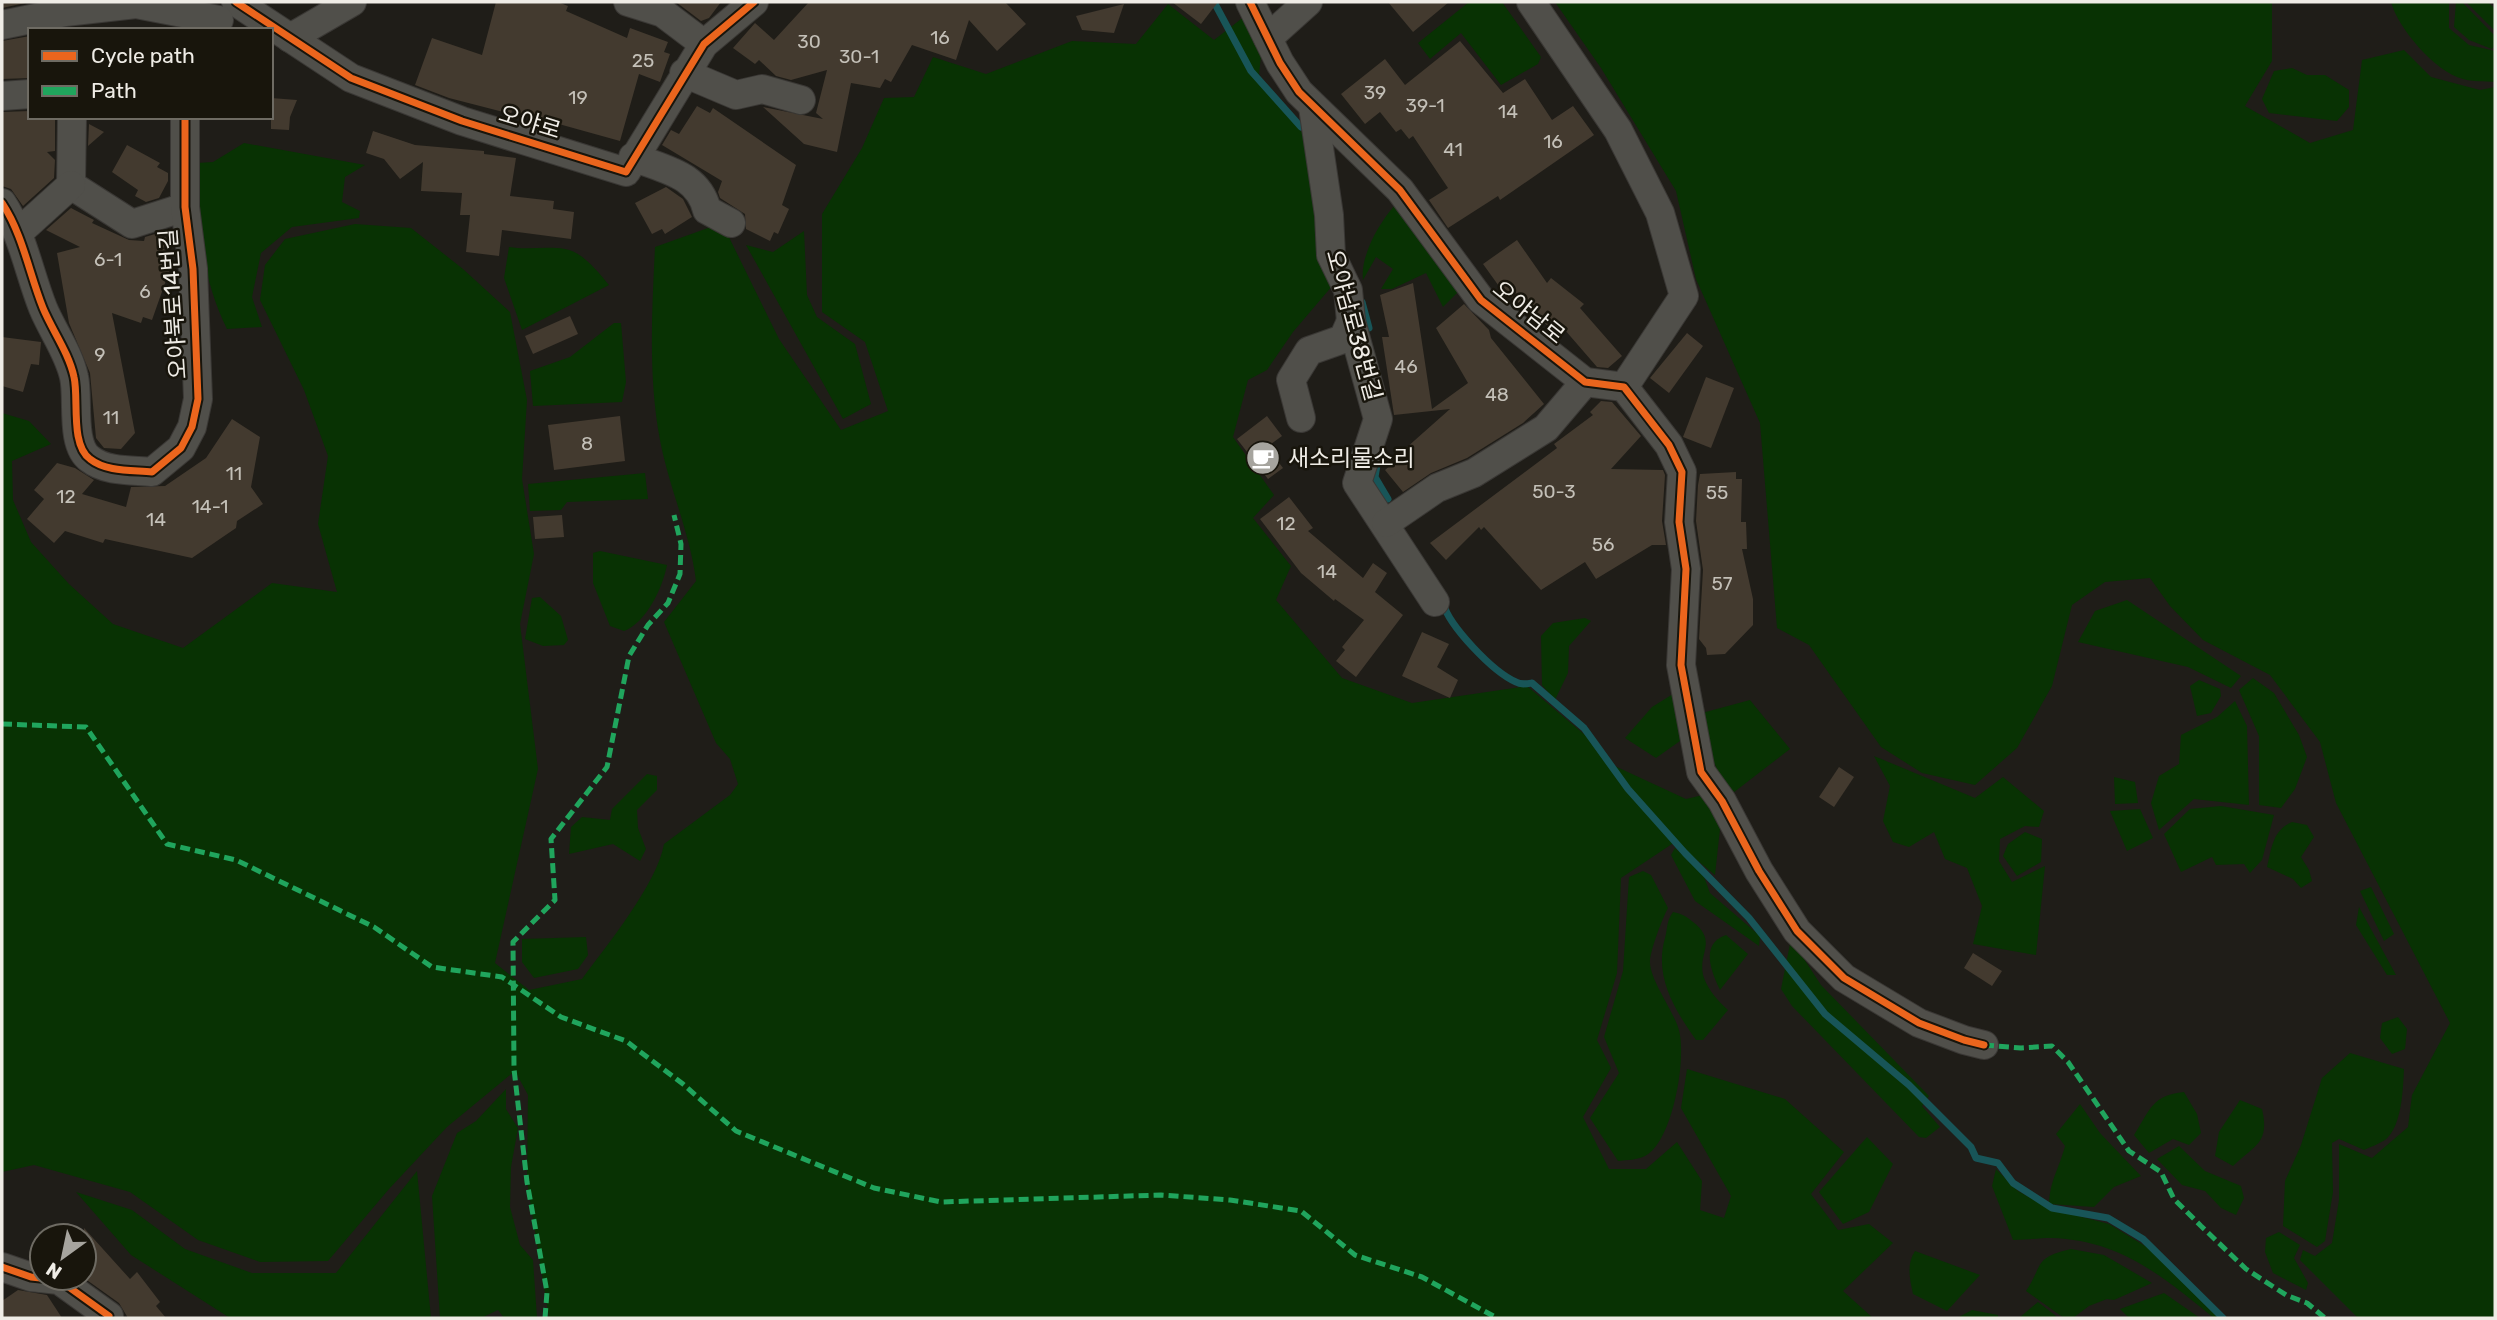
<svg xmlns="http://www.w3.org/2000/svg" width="2497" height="1320" font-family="Rubik,'Noto Sans KR',sans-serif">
<rect width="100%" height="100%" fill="#1f1d18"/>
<g fill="#083203">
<polygon points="1469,2 1502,2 1541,57 1538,64 1501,85 1461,33 1430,59 1418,43"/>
<polygon points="1555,2 2272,2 2272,61 2245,106 2310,143 2353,130 2362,60 2404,50 2431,77 2480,90 2495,87 2495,1318 2358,1318 2300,1260 2303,1250 2315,1256 2332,1243 2339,1200 2339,1144 2372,1158 2408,1127 2412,1095 2450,1023 2336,803 2320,742 2270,675 2203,640 2170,606 2150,578 2105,582 2072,605 2052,686 2017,748 1975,785 1922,773 1881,747 1809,645 1777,628 1760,423 1696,279 1676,191 1601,68"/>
<path d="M 2391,2 L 2449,2 L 2449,28 L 2469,45 L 2495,51 L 2495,82 C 2485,81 2473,82 2463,79 C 2435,72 2398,28 2391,2 Z"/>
<polygon points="2456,2 2462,2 2495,36 2495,45 2492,49 2469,40 2454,27"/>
<polygon points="2466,2 2488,2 2495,9 2495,31"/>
<path d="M 1168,4 L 1214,40 L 1245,16 L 1261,56 L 1259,74 L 1274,100 L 1306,137 L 1333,285 L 1293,332 L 1267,370 L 1248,380 L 1233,437 L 1274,495 L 1253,518 L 1291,566 L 1276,600 L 1342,678 L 1412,703 L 1527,686 L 1585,735 L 1604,761 L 1686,799 L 1703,795 L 1720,829 L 1715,875 L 1675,842 L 1621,878 L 1617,973 L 1597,1040 L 1611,1068 L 1583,1117 L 1609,1169 L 1646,1169 L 1677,1142 L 1702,1181 L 1700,1210 L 1724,1218 L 1731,1196 L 1681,1108 L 1687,1069 L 1785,1099 L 1844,1152 L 1811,1194 L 1838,1230 L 1869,1224 L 1893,1243 L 1843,1291 L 1873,1318 L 549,1318 L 527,1182 L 528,1095 L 515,1071 L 447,1127 L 389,1189 L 328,1261 L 260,1262 L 198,1240 L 130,1192 L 34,1165 L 2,1172 L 2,413 L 29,421 L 51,444 L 12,461 L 13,500 L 31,542 L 69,584 L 113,624 L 183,648 L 272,583 L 337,592 L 318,524 L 328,456 L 304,390 L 260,300 L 265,265 L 285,239 L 355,224 L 411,228 L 463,269 L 510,312 L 527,400 L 522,479 L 534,554 L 520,624 L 538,769 L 495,963 L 529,990 L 582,979 C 607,945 657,884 664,844 L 730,795 L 738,784 L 730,759 L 716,743 L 664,622 L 696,581 C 690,532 669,488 660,440 C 648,377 652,310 655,247 L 722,223 L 779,339 L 841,430 L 888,411 L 865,342 L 822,312 L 822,214 L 862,148 L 884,98 L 914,97 L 933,57 L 986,74 L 1072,41 L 1136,44 Z"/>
<polygon points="2292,68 2307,75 2325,75 2349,90 2349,107 2337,121 2269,113 2262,99 2274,71"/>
<path d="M 244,143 L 365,165 L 345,177 L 342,202 L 360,211 L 359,218 L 292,227 L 261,253 L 252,297 L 262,327 L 227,329 C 201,276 197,222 197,163 L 213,162 Z"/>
<path d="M 1395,205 L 1460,290 L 1443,307 L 1426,273 L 1392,289 L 1381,289 L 1393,269 L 1376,257 L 1363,280 C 1360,256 1379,223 1395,205 Z"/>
<polygon points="804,231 807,295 817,317 855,344 871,404 843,419 746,245 773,252"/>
<path d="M 509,247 C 527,250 547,246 565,249 C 583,252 598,272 609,285 L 522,330 L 504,278 Z"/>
<polygon points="614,323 621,323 626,382 622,402 533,406 530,371 570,357"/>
<polygon points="645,473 648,499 567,502 561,510 530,511 528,484"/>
<path d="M 600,551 L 667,565 C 663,587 646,623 624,631 L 610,626 L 593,583 L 593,553 Z"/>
<polygon points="540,597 561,616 568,640 564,645 543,646 525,639 532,598"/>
<polygon points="2127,600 2241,676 2231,688 2188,667 2078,642 2095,611"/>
<polygon points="1585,618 1591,621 1569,646 1568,673 1555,700 1542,685 1541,636 1553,623"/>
<polygon points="2253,678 2274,693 2299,735 2307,757 2295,789 2281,808 2259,805 2259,736 2239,690"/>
<polygon points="2199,680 2220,689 2221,696 2211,713 2197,716 2190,686"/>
<polygon points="1673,694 1680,741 1656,758 1625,738 1652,707"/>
<polygon points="1750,700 1790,749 1729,796 1704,740 1702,713"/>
<polygon points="2235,701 2247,726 2249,805 2194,799 2159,830 2151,803 2159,776 2179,764 2181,735 2217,717"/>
<polygon points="1874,756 1975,798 2003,777 2044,811 2039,827 2025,826 2000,839 1999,861 2012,882 2045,866 2036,955 1973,944 1982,906 1967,868 1945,859 1934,832 1909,847 1893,842 1883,821 1890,786"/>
<polygon points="647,774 657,776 657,790 637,810 638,828 646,849 640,861 613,844 569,854 571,827 582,817 610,820 612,809"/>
<polygon points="2114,777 2135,782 2138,803 2115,804"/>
<polygon points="2221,806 2274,815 2262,860 2250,873 2244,864 2216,865 2212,857 2181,872 2164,834 2190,809"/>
<polygon points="2140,809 2153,838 2127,851 2110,811"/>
<path d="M 2292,822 L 2307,825 L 2314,837 L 2301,857 L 2309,870 L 2312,881 L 2301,888 L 2293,879 L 2267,867 C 2272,848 2272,831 2292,822 Z"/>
<polygon points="2025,832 2042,839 2041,862 2017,876 2003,856 2008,844"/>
<polygon points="1675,848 1703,874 1710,893 1760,936 1759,946 1695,901 1671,855"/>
<path d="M 1643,871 L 1651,875 L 1668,908 C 1663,917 1649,953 1650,963 C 1651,981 1672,1009 1678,1027 C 1688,1054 1673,1142 1645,1156 C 1638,1160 1626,1160 1618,1161 L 1590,1118 L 1619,1073 L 1604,1037 L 1623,971 L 1629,877 Z"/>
<polygon points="2371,887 2394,934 2384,941 2360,891"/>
<polygon points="2359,907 2396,975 2387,975 2356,925"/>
<path d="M 1673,912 C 1682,914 1686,916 1693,922 C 1719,942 1696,954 1704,978 C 1709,991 1718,1001 1728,1010 L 1703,1040 L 1696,1040 C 1674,1009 1654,976 1665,938 C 1668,927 1666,922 1673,912 Z"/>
<path d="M 1726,935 L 1748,954 L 1720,990 C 1712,973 1699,944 1726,935 Z"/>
<polygon points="586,937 588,955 578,969 534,978 522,962 522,939"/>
<polygon points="1791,939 1821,985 1929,1096 1922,1106 1940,1127 1926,1138 1919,1137 1792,1006 1781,989"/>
<polygon points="2398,1017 2407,1029 2405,1049 2392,1054 2380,1038 2382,1023"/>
<path d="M 2350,1053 L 2404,1069 C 2403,1089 2402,1127 2385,1140 C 2379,1144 2370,1147 2364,1150 L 2339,1139 L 2332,1143 L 2333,1192 L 2325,1241 L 2317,1247 L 2283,1226 L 2285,1181 L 2301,1145 L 2322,1078 Z"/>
<polygon points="506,1089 506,1109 518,1128 511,1167 510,1207 520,1245 533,1260 537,1318 504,1318 498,1310 481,1318 440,1318 432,1196 457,1133 476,1121"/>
<path d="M 2184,1092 L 2197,1114 L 2201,1133 L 2189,1145 L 2173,1139 L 2149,1153 L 2134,1135 C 2150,1110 2152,1095 2184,1092 Z"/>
<path d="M 2240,1100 L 2262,1109 C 2270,1143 2255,1145 2233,1166 L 2215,1156 L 2219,1132 Z"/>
<path d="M 2080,1104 L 2100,1133 L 2141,1176 L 2114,1187 L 2094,1207 L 2049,1204 C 2050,1180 2059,1169 2065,1146 L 2056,1134 Z"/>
<polygon points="1867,1137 1893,1164 1869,1212 1843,1224 1819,1192"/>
<polygon points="2179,1146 2205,1171 2241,1186 2244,1198 2236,1215 2221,1208 2205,1191 2182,1185 2157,1159"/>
<path d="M 1996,1169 L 2018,1191 L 2048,1208 L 2109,1224 L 2150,1249 L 2220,1318 L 2214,1318 C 2163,1277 2121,1240 2051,1238 C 2039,1238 2026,1240 2013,1240 L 1992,1186 Z"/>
<polygon points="417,1171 431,1318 230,1318 131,1255 76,1192 132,1210 185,1249 252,1273 336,1273"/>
<polygon points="2279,1232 2300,1245 2294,1258 2308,1283 2306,1290 2273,1273 2265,1252 2266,1238"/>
<path d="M 2071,1249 L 2104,1255 L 2152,1283 L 2114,1300 L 2107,1299 L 2089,1306 L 2073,1318 L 2064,1318 L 2026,1291 C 2044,1264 2033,1258 2071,1249 Z"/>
<path d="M 1915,1251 L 1980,1275 L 1947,1311 L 1913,1294 C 1910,1279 1906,1265 1915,1251 Z"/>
<polygon points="2164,1293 2200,1318 2129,1318 2120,1309"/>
<polygon points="2038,1302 2056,1316 2054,1318 2019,1318"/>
<polygon points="1972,1310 1998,1315 1998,1318 1957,1318"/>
</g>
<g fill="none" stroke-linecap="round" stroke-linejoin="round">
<g stroke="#185558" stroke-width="7">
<polyline points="1214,2 1251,71 1301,127"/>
<polyline points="1362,302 1369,328"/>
<polyline points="1379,454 1375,477 1388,499"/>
<path d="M 1443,603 C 1449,626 1493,672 1516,682 C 1521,685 1526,684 1532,683 L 1584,728 L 1628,789 L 1685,853 L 1749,918 L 1825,1014 L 1909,1085 L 1971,1147 L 1976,1158 L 1998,1163 L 2013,1183 L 2052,1208 L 2108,1218 L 2143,1239 L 2223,1318"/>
</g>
</g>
<g fill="#433a2f">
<polygon points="2,2 30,2 2,8"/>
<polygon points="496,2 558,2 568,6 566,11 627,38 630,28 668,42 664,52 670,54 660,82 639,74 620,141 512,111 511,114 449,98 415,85 432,38 482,55"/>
<polygon points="676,2 721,2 709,18 701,21"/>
<polygon points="809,2 1005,2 1026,24 997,51 969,20 956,60 912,45 891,82 885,79 880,88 851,83 837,152 804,144 763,107 823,119 816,113 827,70 791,80 776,76 759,60 755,64 733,48 755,23 774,40"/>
<polygon points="1172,2 1218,2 1201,24"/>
<polygon points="1388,2 1449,2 1413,32"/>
<polygon points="1124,4 1114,33 1082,30 1076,16"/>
<polygon points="30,36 30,78 2,79 2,41"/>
<polygon points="1460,41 1503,93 1525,79 1552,120 1573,106 1594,135 1500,200 1498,196 1448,228 1429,200 1448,188 1413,136 1409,139 1401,129 1396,132 1380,112 1365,124 1341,94 1385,59 1405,85"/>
<polygon points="271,98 297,100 290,117 289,130 271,129"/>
<polygon points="697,106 710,113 713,108 796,165 782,205 789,209 778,234 774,232 770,241 746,229 745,214 720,198 718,192 722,181 662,145 671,130 679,134"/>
<polygon points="30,111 30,117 55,117 55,151 47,152 55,160 54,178 23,206 11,189 2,186 2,112"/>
<polygon points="89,124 104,132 88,146"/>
<polygon points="373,131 415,145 484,151 484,154 516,158 510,196 554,201 553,209 574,212 571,239 502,230 499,256 466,252 470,215 460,215 462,193 421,191 423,162 400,179 384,159 366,153"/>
<polygon points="127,145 160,163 157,167 168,173 168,181 159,198 146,202 135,196 138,190 112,172"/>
<polygon points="666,187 683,199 692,217 665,234 662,229 652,234 635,203"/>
<polygon points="71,208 94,220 92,223 129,240 144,241 145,237 155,234 167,238 163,249 168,251 164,263 171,266 152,320 143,317 141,323 112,313 135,433 121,449 104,448 96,438 90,373 69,323 57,253 80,247 46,230"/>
<polygon points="1517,240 1547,283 1551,278 1584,304 1580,308 1622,356 1608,368 1597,367 1558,322 1552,329 1501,289 1483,264"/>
<polygon points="1413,283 1432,409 1468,383 1436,328 1464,304 1489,330 1491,338 1544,404 1523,423 1467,458 1431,473 1403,492 1385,470 1399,458 1397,456 1450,409 1394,415 1382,337 1389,337 1380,295"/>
<polygon points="570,316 578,334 533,354 525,336"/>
<polygon points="1687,333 1703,346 1669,393 1650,378"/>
<polygon points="2,337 41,342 39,365 31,364 23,392 2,386"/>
<polygon points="1706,377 1734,388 1711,448 1683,437"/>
<polygon points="1601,401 1612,402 1641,436 1611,469 1663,470 1665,475 1662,521 1666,545 1652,545 1596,579 1585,562 1541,590 1484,527 1481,530 1479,527 1446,560 1430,543 1557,448 1554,444 1593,415 1590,412"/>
<polygon points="620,416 625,461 554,470 548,425"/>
<polygon points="1267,416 1282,436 1267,447 1283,468 1268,479 1237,439"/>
<polygon points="232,419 260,437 251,487 263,504 237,521 236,528 192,558 105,539 103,543 65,531 54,543 27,519 44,499 34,490 57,463 75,468 94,480 82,494 126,507 131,487 165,486 206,458"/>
<polygon points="1736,472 1736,479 1742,479 1741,522 1746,522 1747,549 1742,549 1753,599 1753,625 1725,654 1707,655 1706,648 1699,639 1703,570 1696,521 1698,485 1700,474"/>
<polygon points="1289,497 1313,528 1308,531 1363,578 1373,563 1387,573 1375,592 1403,615 1356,677 1336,661 1345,650 1342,647 1364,620 1335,599 1334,601 1301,573 1260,519"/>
<polygon points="562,515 564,537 535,539 533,517"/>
<polygon points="1422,632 1449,644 1437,667 1458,680 1450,698 1402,676"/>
<polygon points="1839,767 1854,777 1834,807 1819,797"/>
<polygon points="1973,953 2002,971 1992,986 1964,968"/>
<polygon points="84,1228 130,1279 137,1272 160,1302 156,1306 166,1318 128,1318 119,1303 84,1278"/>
<polygon points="18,1290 47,1295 62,1318 2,1318 2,1301"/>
</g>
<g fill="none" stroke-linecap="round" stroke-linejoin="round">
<g stroke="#3a3835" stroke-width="30">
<g id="minor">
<polyline points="236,2 351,78 462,121 626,172 704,44 754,2"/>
<polyline points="628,2 663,13 704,44"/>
<polyline points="1250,2 1280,63 1299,92 1400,190 1481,300 1585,382 1624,387 1669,445 1682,472 1679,522 1686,569 1681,665 1701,772 1722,801 1759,871 1797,931 1844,978 1919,1023 1964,1040 1984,1045"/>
<polyline points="1531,2 1618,130 1660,213 1684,296 1624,387"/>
<polyline points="2,25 65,12 136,4 219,20"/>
<polyline points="290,38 352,2"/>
<polyline points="1268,38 1308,2"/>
<polyline points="684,73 736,95 762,89 801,100"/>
<polyline points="2,96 30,94"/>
<polyline points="1313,107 1329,215 1331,255 1348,290 1351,321 1378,419 1357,483 1435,602"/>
<path d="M 633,157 C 665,170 698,174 707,210 L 731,223"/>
<polyline points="71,185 132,224 185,207"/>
<polyline points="71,185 72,117"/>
<path d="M 2,203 C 23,235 29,273 43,308 C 52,330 69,353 74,377 C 79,398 70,445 90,459 C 106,472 133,470 152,472 L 181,448 L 192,427 L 198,399 L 193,269 L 185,207 L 185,117"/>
<polyline points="18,233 71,185"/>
<polyline points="1301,418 1291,380 1309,351 1343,339 1351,321"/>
<polyline points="1386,523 1437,488 1474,473 1546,428 1585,382"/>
<polyline points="2,1267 31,1277 59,1280 109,1316"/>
</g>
</g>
<use href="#minor" stroke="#504f4a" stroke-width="28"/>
<g stroke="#20a55d" stroke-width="5" stroke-dasharray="10 5" stroke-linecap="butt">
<polyline points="2,724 86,727 167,844 236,860 374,927 432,967 502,977 561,1017 626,1041 683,1084 736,1131 874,1188 941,1202 1161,1195 1230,1200 1301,1211 1355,1255 1422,1277 1497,1318"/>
<polyline points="1984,1045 2021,1048 2052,1046 2068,1062 2129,1151 2161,1172 2174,1199 2201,1226 2246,1269 2286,1295 2307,1303 2325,1318"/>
<polyline points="545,1318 547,1292 527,1182 514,1069 513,942 555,900 551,839 607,767 629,656 648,625 668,603 680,574 681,544 674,515"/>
</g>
<g stroke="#18150c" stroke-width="11">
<g id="cycleway">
<polyline points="236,2 351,78 462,121 626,172 704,44 754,2"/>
<polyline points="1250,2 1280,63 1299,92 1400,190 1481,300 1585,382 1624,387 1669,445 1682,472 1679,522 1686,569 1681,665 1701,772 1722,801 1759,871 1797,931 1844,978 1919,1023 1964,1040 1984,1045"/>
<path d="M 2,203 C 23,235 29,273 43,308 C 52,330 69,353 74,377 C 79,398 70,445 90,459 C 106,472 133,470 152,472 L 181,448 L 192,427 L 198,399 L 193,269 L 185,207 L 185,117"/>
<polyline points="2,1267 31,1277 59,1280 109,1316"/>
</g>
</g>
<use href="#cycleway" stroke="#eb651d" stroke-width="7"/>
</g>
<defs>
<g id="cafe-disc" transform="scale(1.75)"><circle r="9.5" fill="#a6a49e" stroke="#18150c"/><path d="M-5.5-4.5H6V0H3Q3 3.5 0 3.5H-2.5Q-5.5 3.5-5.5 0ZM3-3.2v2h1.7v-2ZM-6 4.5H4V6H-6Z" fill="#fff"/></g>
</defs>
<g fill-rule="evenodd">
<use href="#cafe-disc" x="1263" y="458"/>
</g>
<g text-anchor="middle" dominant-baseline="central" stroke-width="5" stroke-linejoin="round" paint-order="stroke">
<g font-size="19" fill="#c4c0b8">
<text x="940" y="37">16</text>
<text x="809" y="41">30</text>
<text x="859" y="56">30-1</text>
<text x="643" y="60">25</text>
<text x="1375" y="92">39</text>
<text x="578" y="97">19</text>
<text x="1425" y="105">39-1</text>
<text x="1508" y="111">14</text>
<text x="1553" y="141">16</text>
<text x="1453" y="149">41</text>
<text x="108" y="259">6-1</text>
<text x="145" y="291">6</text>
<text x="100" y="354">9</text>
<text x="1406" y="366">46</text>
<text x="1497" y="394">48</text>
<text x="111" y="417">11</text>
<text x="587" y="443">8</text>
<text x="234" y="473">11</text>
<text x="1554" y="491">50-3</text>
<text x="1717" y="492">55</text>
<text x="66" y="496">12</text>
<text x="210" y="506">14-1</text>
<text x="156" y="519">14</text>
<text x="1286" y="523">12</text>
<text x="1603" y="544">56</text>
<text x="1327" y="571">14</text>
<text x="1722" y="583">57</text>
</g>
<g font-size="23" fill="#efece6" stroke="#18150c">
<text transform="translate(530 122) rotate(17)">오야로</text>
<text transform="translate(173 304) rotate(-94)">오야북로14번길</text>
<text transform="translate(1529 312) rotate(39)">오야남로</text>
<text transform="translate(1354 325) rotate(75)">오야남로38번길</text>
</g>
<g font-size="23" fill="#efece6" stroke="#18150c" text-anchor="start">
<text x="1288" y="458">새소리물소리</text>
</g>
</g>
<rect width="2497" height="1320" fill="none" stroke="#efece6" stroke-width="7"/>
<rect x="28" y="28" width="245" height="91" fill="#18150c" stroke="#6e6b63" stroke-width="2"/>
<rect x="42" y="51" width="35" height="10" fill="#eb651d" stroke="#6e6b63" stroke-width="2"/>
<text x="91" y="63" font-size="21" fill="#efece6">Cycle path</text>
<rect x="42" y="86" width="35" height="10" fill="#20a55d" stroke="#6e6b63" stroke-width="2"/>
<text x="91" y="98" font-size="21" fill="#efece6">Path</text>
<g transform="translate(63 1257) rotate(213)"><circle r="33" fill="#18150c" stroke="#6e6b63" stroke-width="2"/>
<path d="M0-5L12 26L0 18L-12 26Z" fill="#a6a49e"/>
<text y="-10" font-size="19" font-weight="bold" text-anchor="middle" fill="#efece6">N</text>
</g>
</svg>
